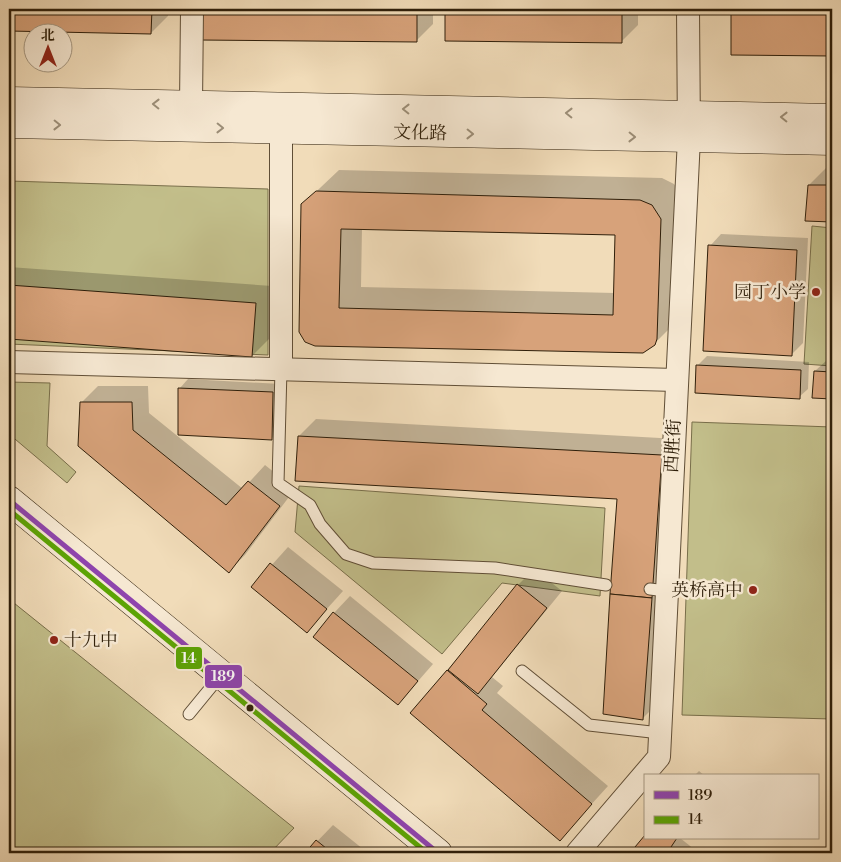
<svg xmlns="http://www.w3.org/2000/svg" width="841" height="862" font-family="'Libre Bodoni','Noto Serif SC',serif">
<rect width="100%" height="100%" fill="#f1dcb9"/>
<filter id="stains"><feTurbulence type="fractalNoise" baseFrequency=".004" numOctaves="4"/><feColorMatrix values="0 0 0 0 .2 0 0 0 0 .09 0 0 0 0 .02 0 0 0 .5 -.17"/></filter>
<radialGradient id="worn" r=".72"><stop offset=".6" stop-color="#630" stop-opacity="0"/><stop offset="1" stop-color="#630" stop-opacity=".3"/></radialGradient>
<g fill="#c2be8a" stroke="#786e4a">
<polygon points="9,181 268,189 268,355 9,344"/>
<polygon points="812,226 832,228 832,366 804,364"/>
<polygon points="9,382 50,383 47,446 76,472 67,483 9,434"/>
<polygon points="692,422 832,427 832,719 682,715"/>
<polygon points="299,486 605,508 600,596 502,583 442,654 295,532"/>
<polygon points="9,599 294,828 270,853 9,853"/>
</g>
<g fill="#0003" fill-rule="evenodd">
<polygon points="9,9 168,9 168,16 151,33 9,30"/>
<polygon points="202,9 433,9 433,24 416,41 201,39"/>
<polygon points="446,9 638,9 638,25 621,42 446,40"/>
<polygon points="735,9 832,9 832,55 732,54 732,11"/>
<polygon points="826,168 832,169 832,221 807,220 809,185"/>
<path d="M 339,170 L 662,178 L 674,184 L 682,196 L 676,322 L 654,344 L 315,345 L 302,205 ZM 362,228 L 616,234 L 615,293 L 361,287 Z"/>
<polygon points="721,234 808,238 803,343 791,355 710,246"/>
<polygon points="9,267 272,286 269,339 252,356 9,338"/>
<polygon points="707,356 809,362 808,389 799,397 698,365"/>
<polygon points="827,360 832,360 832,398 813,397 815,371"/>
<polygon points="188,379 281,384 280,430 271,439 180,388"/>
<polygon points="98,386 148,386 149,413 243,489 265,465 295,489 245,555 229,571 81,403"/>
<polygon points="316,419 678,439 659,702 642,719 619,497 299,436"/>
<polygon points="288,547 343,591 307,631 252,587"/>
<polygon points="534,569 562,591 492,677 503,686 497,693 608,786 560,839 412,713 518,585"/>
<polygon points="350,596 433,664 398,704 334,613"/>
<polygon points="699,771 705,776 694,776"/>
<polygon points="333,825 368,853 306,853"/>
<polygon points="645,837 680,838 699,853 632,853"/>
</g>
<g fill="#d7a27a" stroke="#2f1f0a" fill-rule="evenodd">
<polygon points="9,9 152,9 151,34 9,31"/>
<polygon points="200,9 417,9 417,42 200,40"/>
<polygon points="445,9 622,9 622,43 445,41"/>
<polygon points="731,10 832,11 832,56 731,55"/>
<polygon points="808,185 832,185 832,222 805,221"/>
<path d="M 316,191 L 640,200 L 652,205 L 661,219 L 657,339 L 655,345 L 643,353 L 315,346 L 305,342 L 299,332 L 301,204 ZM 341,229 L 615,235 L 613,315 L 339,308 Z"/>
<polygon points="708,245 797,250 792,356 703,351"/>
<polygon points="9,285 256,303 252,357 9,339"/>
<polygon points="696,365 801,370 800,399 695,393"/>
<polygon points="814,371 832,372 832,399 812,398"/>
<polygon points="178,388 273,392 272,440 178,435"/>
<polygon points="80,402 132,402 133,430 226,505 248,481 280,506 229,573 78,446"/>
<polygon points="298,436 662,455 652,598 610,594 617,499 295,481"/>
<polygon points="270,563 327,609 307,633 251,587"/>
<polygon points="517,584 547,608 478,694 448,670"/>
<polygon points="610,594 652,598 643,720 603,714"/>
<polygon points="333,612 418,681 398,705 313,637"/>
<polygon points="447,670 487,704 482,710 592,804 560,841 410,713"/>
<polygon points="645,835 645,838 677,838 671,847 679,853 630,853"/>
<polygon points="316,840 332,853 305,853"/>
</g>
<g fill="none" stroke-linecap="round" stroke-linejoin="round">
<g stroke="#604e36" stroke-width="13">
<g id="lane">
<polyline points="281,369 278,483 310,505 320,524 346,554 373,563 495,568 606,585"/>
<polyline points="650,589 666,591"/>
<polyline points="522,671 589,725 660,733"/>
<polyline points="189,714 221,675"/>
</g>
</g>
<g stroke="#604e36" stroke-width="24">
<g id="street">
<polyline points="191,105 192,9"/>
<polyline points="281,130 281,369"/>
<polyline points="9,362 676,380"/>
<polyline points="577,853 659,757 689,138 688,9"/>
</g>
</g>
<g stroke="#2f1f0a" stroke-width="29">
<g id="secondary">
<polyline points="9,101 832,118"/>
<polyline points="9,124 832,141"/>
<polyline points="9,500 438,853"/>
</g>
</g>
<use href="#lane" stroke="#f6e8d2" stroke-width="11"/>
<use href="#street" stroke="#f6e8d2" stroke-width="22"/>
<use href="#secondary" stroke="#f6e8d2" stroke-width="28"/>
<g stroke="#f6e8d2" stroke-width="9">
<polyline id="bus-1" points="9,500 438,853"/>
</g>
<g stroke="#f6e8d2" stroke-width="9">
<polyline id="bus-2" points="9,510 427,853"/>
</g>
<use href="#bus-1" stroke="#8e44ad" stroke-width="5"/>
<use href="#bus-2" stroke="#5ca404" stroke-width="5"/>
</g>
<defs><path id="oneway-chevron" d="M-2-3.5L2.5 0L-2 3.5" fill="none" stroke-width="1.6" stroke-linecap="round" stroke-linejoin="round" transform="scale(1.25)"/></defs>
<g stroke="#9c8e78">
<use href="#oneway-chevron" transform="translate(156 104) rotate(-179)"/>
<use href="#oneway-chevron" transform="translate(406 109) rotate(-179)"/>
<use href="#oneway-chevron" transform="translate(569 113) rotate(-179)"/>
<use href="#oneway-chevron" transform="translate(784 117) rotate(-179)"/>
<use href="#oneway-chevron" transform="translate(57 125) rotate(1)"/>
<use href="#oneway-chevron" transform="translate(220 128) rotate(1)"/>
<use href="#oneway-chevron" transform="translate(470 134) rotate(1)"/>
<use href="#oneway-chevron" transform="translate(632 137) rotate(1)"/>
</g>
<g fill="#8f2418" stroke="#f6e8d2" stroke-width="2">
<circle cx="816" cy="292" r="5"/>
<circle cx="753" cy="590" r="5"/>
<circle cx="54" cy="640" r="5"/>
</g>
<circle fill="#2f1f0a" stroke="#f6e8d2" stroke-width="2" cx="250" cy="708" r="4.5"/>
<g text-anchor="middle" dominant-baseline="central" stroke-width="5" stroke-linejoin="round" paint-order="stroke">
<g font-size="18" fill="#2f1f0a" stroke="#f6e8d2">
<text transform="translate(420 133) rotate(1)">文化路</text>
<text transform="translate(673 446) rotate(-87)">西胜街</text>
</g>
<g font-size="18" fill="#2f1f0a" stroke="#f6e8d2" text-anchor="end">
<text x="806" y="292">园丁小学</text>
<text x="743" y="590">英桥高中</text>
<text x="64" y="640" text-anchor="start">十九中</text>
</g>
</g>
<g stroke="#f6e8d2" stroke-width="2">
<rect x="175" y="646" width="28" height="24" rx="5" fill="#5ca404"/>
<rect x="204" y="664" width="39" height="25" rx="5" fill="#8e44ad"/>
</g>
<g font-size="14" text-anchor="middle" font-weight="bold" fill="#fff">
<text x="189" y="663">14</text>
<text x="223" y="681">189</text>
</g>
<rect width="841" height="862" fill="none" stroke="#f1dcb9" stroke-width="30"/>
<rect x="10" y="10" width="821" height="842" fill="none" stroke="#2f1f0a" stroke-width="2.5"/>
<rect x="15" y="15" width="811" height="832" fill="none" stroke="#2f1f0a"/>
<rect x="644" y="774" width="175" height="65" fill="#f6e8d2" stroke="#a69882"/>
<rect x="654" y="791" width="25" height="8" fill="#8e44ad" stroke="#a69882"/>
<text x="688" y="800" font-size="15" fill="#2f1f0a">189</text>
<rect x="654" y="816" width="25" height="8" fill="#5ca404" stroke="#a69882"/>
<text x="688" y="824" font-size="15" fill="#2f1f0a">14</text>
<g transform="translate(48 48)"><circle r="24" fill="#f6e8d2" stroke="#a69882"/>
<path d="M0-4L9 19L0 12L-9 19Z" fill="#8f2418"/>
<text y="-8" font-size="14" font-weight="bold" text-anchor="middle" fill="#2f1f0a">北</text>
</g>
<rect width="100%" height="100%" filter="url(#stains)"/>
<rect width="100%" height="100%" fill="url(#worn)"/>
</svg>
